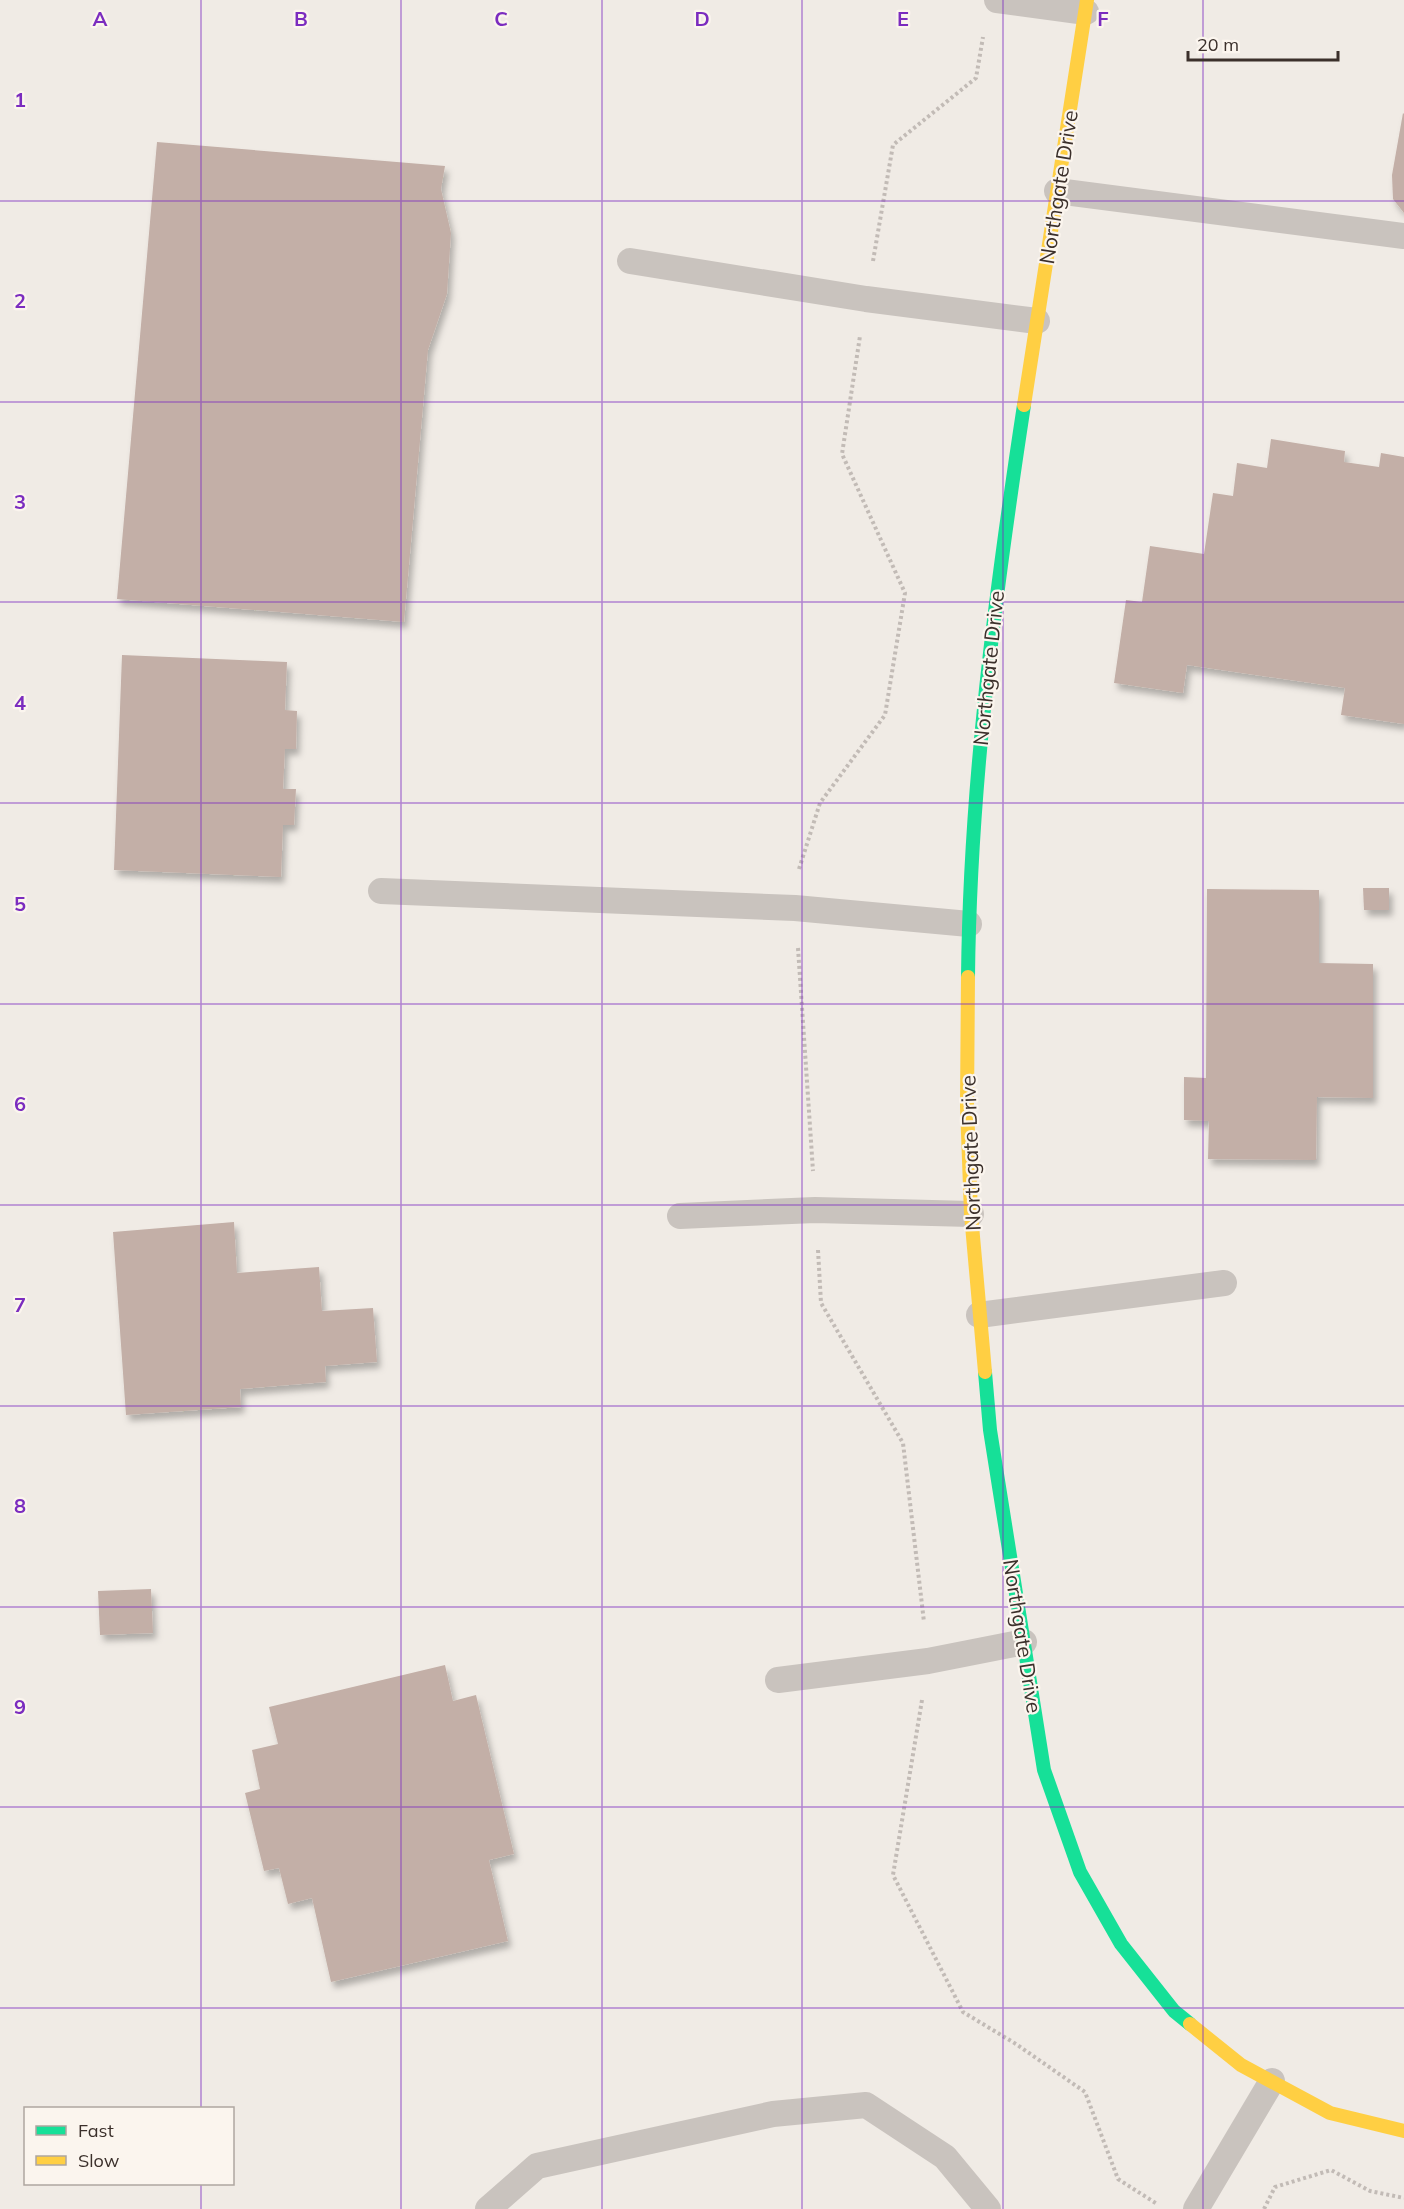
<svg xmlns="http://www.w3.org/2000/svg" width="1404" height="2209" font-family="Mulish,sans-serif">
<defs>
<filter id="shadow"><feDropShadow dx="3.5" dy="6" stdDeviation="3" flood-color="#0004"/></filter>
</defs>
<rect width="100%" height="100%" fill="#f0ebe5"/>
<g fill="#c3afa7" filter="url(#shadow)">
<polygon points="1403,113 1404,114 1404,213 1393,199 1392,175"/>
<polygon points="157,142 445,166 441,189 451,233 447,294 428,350 404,622 117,599"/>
<polygon points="1271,439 1345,451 1344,462 1379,467 1381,453 1404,457 1404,724 1341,715 1345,688 1187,665 1183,693 1114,683 1126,600 1142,602 1150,546 1204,554 1213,493 1233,496 1237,463 1267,468"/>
<polygon points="122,655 287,662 285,710 297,711 296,749 285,749 283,789 296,789 294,825 283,825 281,877 114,870"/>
<polygon points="1363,888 1389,888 1389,910 1364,910"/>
<polygon points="1207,889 1319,890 1319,963 1373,964 1373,1098 1317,1097 1316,1160 1208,1159 1209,1121 1184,1120 1184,1077 1206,1078"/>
<polygon points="234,1222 237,1273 319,1267 322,1311 373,1308 377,1362 325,1366 326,1382 240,1389 241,1407 126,1415 113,1232"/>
<polygon points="151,1589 153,1633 100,1635 98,1591"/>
<polygon points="445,1665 453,1701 476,1695 514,1854 489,1860 508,1941 331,1982 312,1898 288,1904 279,1868 264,1871 245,1793 260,1789 252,1750 278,1744 269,1707"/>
</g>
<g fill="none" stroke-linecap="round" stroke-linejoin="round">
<g stroke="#c2bbb6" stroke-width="4" stroke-dasharray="3 3" stroke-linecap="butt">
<polyline points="873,261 893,145 976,78 983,37"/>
<polyline points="799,869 820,803 885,715 905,593 842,454 860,336"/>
<polyline points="798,948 813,1171"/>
<polyline points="818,1250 821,1303 903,1443 924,1622"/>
<polyline points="922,1700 893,1875 963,2012 1016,2044 1085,2092 1118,2179 1157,2204"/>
<polyline points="1264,2209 1275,2187 1331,2170 1370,2191 1404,2198"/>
</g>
<g stroke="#c9c3be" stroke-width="26">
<polyline points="997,0 1086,12"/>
<polyline points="1057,191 1404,236"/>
<polyline points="630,261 866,299 1037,321"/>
<polyline points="381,891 795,908 969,924"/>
<polyline points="680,1216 815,1210 971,1214"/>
<polyline points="979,1315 1224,1283"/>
<polyline points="778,1680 928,1661 1024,1642"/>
<polyline points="488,2209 537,2166 773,2114 866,2105 945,2157 988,2209"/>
<polyline points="1196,2209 1272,2081"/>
</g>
<g stroke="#16e098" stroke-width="14">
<path d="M 968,977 C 970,785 995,595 1024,405"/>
<polyline points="985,1372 990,1430 1044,1770 1080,1872 1121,1944 1174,2011 1190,2024"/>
</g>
<g stroke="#ffcf43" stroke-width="14">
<polyline points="1024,405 1087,0"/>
<polyline points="968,977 967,1106 971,1214 985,1372"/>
<polyline points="1190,2024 1241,2065 1330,2113 1404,2131"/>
</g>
</g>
<path fill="none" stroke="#7b2cbf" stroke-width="1.5" stroke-opacity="0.55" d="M 201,0 L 201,2108M 401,0 L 401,2209M 602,0 L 602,2209M 802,0 L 802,2209M 1003,0 L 1003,2209M 1203,0 L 1203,2209M 0,201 L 1404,201M 0,402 L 1404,402M 0,602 L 1404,602M 0,803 L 1404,803M 0,1004 L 1404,1004M 0,1205 L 1404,1205M 0,1406 L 1404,1406M 0,1607 L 1404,1607M 0,1807 L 1404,1807M 0,2008 L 1404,2008M 201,2184 L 201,2209"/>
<g text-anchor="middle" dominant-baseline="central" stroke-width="4.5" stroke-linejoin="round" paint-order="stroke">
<g font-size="21" fill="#3b302b" stroke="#fbf5ee">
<text transform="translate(1058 187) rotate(-81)">Northgate Drive</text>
<text transform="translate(988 668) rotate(-84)">Northgate Drive</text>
<text transform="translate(970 1153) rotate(-92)">Northgate Drive</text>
<text transform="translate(1023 1636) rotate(81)">Northgate Drive</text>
</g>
</g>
<g font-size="20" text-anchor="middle" font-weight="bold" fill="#7b2cbf" stroke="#fbf5ee" stroke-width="4.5" stroke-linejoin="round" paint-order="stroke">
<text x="100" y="26">A</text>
<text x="301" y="26">B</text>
<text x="501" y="26">C</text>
<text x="702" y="26">D</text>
<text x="903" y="26">E</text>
<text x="1103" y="26">F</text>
<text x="20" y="107">1</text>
<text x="20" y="308">2</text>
<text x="20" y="509">3</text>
<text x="20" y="710">4</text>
<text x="20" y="911">5</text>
<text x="20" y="1111">6</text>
<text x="20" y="1312">7</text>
<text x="20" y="1513">8</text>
<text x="20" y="1714">9</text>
</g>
<rect x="24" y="2107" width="210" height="78" fill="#fbf5ee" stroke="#aea6a0" stroke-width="1.5"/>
<rect x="36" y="2126" width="30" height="9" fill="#16e098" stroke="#aea6a0" stroke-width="1.5"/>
<text x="78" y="2137" font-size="18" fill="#3b302b">Fast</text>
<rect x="36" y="2156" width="30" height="9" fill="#ffcf43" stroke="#aea6a0" stroke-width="1.5"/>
<text x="78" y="2167" font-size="18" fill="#3b302b">Slow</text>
<path d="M1188 51v9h150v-9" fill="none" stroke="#3b302b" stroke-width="3"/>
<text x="1197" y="51" font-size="18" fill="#3b302b" stroke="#fbf5ee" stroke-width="4.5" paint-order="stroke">20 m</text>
</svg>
